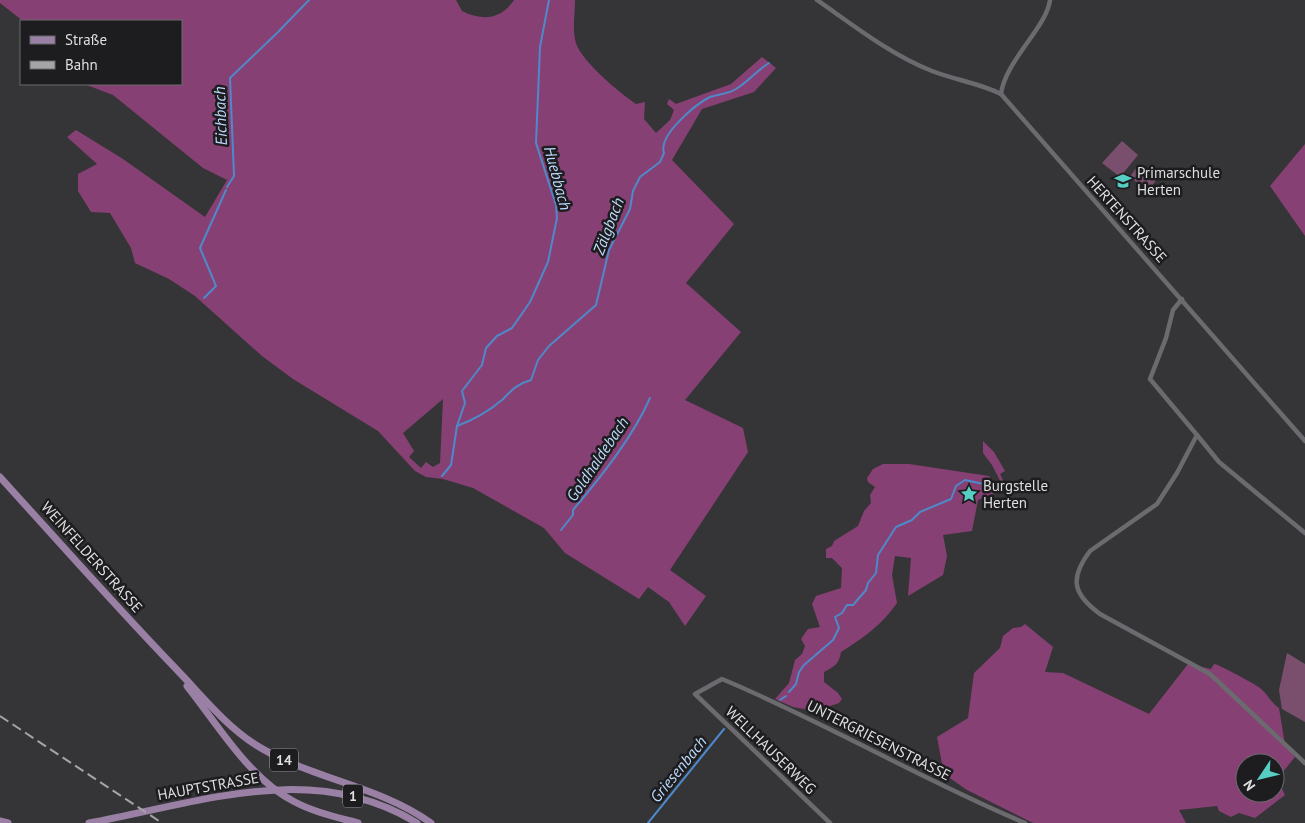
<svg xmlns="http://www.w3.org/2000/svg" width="1305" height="823" font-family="'PT Sans',sans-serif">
<rect width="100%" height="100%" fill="#353538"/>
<g fill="#7a4f6d">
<polygon points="1122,141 1138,155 1120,177 1102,163"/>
<polygon points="1138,165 1157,179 1148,191 1130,177"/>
<polygon points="1287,653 1305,664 1305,722 1282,709 1279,690"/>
</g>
<g fill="#874074" fill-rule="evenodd">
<path d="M 0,0 L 456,0 L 462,11 C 482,21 501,20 514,0 L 575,0 C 575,13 572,31 576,43 C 582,62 620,93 636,104 L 645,102 L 644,119 L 656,133 L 670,120 L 674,110 L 667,104 L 669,99 L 676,104 L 731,84 L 762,57 L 776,68 L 754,92 L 702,109 L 672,160 L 734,224 L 686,283 L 741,332 L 685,400 L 743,428 L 748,452 L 670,570 L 706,596 L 685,626 L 669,602 L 648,587 L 639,599 L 565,553 L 544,528 L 473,488 L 443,479 L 426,477 L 415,471 L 378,431 L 293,379 L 262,356 L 195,296 L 169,279 L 135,263 L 131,248 L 110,213 L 91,212 L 78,191 L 78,174 L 97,164 L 67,137 L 76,130 L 123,159 L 205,217 L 227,180 L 203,168 L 113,95 L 84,84 L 181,84 L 181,21 L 23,21 L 0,3 ZM 443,399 L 440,463 L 433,467 L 426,462 L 421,468 L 409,457 L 414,451 L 403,433 Z"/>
<polygon points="1305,144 1305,236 1270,186"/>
<polygon points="983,441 994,452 1005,471 1000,474 1013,501 1011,502 992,465 983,453"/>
<path d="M 883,464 L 909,464 L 989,476 L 998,492 L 978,500 L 972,531 L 943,535 L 947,556 L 943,575 L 908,596 L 911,558 L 895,556 L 892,575 L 897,603 C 882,625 863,638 841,652 C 839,664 835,666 824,672 L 824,682 L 838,693 L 842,699 L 839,703 L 815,711 L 793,707 L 775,699 L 789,683 L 795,660 L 802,654 L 805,646 L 801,639 L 808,629 L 820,627 L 812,604 L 816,596 L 841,588 L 842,568 L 832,558 L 826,558 L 826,549 L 832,546 L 834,541 L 858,526 L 864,511 L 871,503 L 870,495 L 875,487 L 868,482 L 867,478 L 873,469 Z"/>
<path d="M 1025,624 L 1053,647 L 1045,672 L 1063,673 L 1149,714 L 1188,664 L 1211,669 L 1214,664 C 1218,664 1255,684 1260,688 C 1267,693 1270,702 1279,708 L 1285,745 L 1295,757 L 1277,779 L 1285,795 L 1255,818 L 1239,813 L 1231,817 L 1219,811 L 1217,806 L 1179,810 L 1186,823 L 1033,823 L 967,790 L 944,774 L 937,737 L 968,718 L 974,673 L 1000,648 L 1003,636 L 1013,628 L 1021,627 ZM 1245,763 L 1275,763 L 1275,793 L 1245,793 Z"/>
</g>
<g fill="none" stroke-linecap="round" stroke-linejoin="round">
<g stroke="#4e89ca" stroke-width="2">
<polyline points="278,32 309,0"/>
<polyline points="227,187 234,176 230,78 277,33"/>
<polyline points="204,298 216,286 200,248 226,190"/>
<path d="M 457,426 C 473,420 489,411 502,400 C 512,390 517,384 531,380 L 538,360 L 549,346 L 596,305 L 609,250 L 630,209 L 633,191 L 640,177 L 660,162 L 664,153 C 658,135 696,104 710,97 C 718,94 729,94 736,89 C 748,82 756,71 769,63"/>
<polyline points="442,476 451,465 457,426 465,403 462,391 482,365 486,348 497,336 512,328 530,302 548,262 557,218 556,205 536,143 540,47 549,0"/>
<path d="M 561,530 L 573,515 L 573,510 C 600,478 633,437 650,398"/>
<polyline points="789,692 796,684 799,672 804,665 833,640 839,628 835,617 842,613 847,605 853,605 866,590 868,583 876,573 878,555 896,527 912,520 920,512 951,499 956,486 965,480 988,485"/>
<polyline points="780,700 786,696"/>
<polyline points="648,823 724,729"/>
</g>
<g stroke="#6b6a6e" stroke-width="4.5">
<path d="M 817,0 C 853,25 891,55 932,71 C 955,80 979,83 1001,94"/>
<path d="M 1050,0 C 1047,27 1005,61 1001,94 L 1305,441"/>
<path d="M 1182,299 L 1173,310 L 1166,338 L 1150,379 L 1197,435 L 1177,473 L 1157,504 L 1090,551 C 1069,579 1073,594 1100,614 L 1210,674 L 1305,763"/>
<polyline points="1197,435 1219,462 1305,533"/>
<path d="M 830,823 L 695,694 L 722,679 C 825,722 922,780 1025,823"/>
</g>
<g stroke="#9a80a5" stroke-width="7">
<path d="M 0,477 C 59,542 118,609 179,672 C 203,697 226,726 256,745 C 310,779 378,785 431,823"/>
<path d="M 187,686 C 218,725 249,778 293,801 C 313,812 336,817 358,823"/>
<polyline points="0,821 8,823"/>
<path d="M 89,823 C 200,803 312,759 417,823"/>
</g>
<polyline stroke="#a5a5a7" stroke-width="2" stroke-dasharray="10 5" stroke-linecap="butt" points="0,716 162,823"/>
</g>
<defs>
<g id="school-bare" transform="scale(1.35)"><path d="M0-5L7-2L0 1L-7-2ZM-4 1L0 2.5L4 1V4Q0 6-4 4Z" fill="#56cec4" stroke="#1d1c1e" stroke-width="2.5" paint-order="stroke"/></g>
<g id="sight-bare" transform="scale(1.35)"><path d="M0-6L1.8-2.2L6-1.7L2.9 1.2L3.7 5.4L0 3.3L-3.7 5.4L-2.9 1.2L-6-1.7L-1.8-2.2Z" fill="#56cec4" stroke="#1d1c1e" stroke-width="2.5" paint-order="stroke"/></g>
</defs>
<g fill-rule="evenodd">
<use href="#school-bare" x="1123" y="181"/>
<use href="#sight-bare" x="969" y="494"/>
</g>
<g text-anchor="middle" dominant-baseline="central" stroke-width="5" stroke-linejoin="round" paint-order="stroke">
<g fill="#1d1c1e" stroke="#a5a4a6" stroke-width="1">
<rect x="270" y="748.5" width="28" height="23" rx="4"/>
<rect x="343" y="784.5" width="20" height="23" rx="4"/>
</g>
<g font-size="14" font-weight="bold" fill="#dfdfe1">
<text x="284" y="760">14</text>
<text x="353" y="796">1</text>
</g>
<g font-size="15" fill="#dfdfe1" stroke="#1d1c1e" text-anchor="start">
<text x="1137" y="172">Primarschule<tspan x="1137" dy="17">Herten</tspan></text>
<text x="983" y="485">Burgstelle<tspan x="983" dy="17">Herten</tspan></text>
</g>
<g font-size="15" fill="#dfdfe1" stroke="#1d1c1e">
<text transform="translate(1127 219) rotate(48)">HERTENSTRASSE</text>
<text transform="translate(92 557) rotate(48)">WEINFELDERSTRASSE</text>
<text transform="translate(879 740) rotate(27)">UNTERGRIESENSTRASSE</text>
<text transform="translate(771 750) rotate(44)">WELLHAUSERWEG</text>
<text transform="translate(208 786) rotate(-10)">HAUPTSTRASSE</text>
</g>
<g font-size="16" font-style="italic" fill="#bcdafd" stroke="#1d1c1e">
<text transform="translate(220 116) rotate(-92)">Eichbach</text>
<text transform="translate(558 178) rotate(75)">Huebbach</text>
<text transform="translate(608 226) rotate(-69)">Zälgbach</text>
<text transform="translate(597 459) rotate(-56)">Goldhaldebach</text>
<text transform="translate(678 769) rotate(-51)">Griesenbach</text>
</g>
</g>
<rect x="20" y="20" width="162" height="65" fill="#1d1c1e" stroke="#6b6a6c"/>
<rect x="30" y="36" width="25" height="8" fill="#9a80a5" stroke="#6b6a6c"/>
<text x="65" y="45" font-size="15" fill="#dfdfe1">Straße</text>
<rect x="30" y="61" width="25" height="8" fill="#a5a5a7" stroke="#6b6a6c"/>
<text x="65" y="70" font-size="15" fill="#dfdfe1">Bahn</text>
<g transform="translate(1260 778) rotate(235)"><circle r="24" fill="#1d1c1e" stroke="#6b6a6c"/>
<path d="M0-4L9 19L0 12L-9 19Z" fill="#56cec4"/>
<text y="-8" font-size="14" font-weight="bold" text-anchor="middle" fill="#dfdfe1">N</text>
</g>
</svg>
